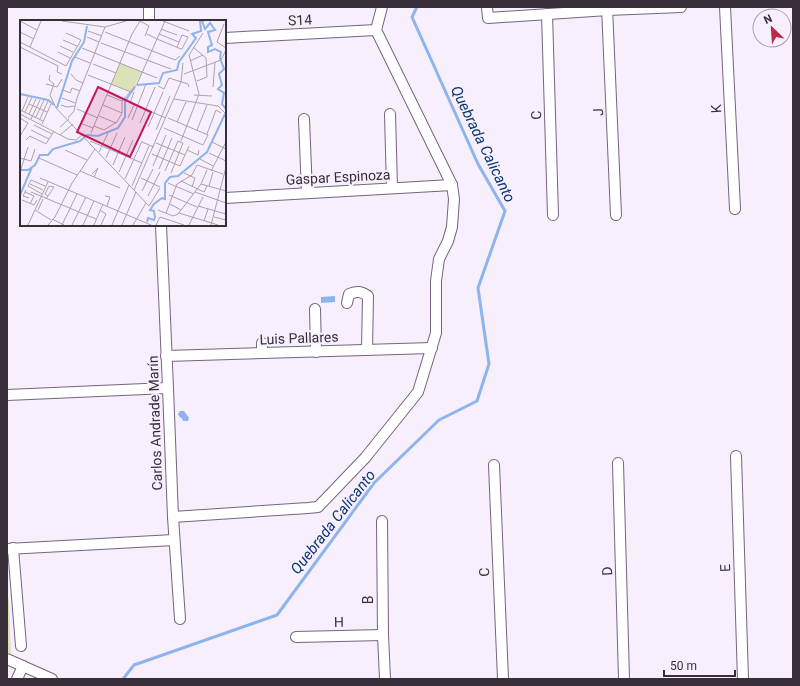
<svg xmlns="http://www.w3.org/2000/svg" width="800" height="686" font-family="Roboto,sans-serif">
<defs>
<pattern id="park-tufts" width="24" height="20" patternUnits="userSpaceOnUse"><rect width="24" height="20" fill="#dbe2b7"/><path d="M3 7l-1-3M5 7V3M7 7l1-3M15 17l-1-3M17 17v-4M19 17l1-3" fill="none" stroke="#bdc29e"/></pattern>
<pattern id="water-ripples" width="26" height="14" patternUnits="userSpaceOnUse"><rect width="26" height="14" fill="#8eb4ed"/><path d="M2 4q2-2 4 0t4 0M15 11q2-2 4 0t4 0" fill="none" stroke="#7593c1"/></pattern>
</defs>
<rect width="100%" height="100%" fill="#f8effc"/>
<polygon fill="url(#park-tufts)" points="7,599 9,599 11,654 7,652"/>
<g fill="url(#water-ripples)">
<polygon points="335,296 335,302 321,303 321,297"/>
<path d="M 180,411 L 184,411 L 189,418 L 188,421 L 183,421 C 182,417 179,418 178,414 Z"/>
</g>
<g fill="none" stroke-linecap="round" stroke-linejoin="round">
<polyline stroke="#8eb4ed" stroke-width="3" points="123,679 134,665 277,615 374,483 439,420 477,401 489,364 478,288 505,211 478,164 412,17 417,7"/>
<g stroke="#77637f" stroke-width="12">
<g id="minor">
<polyline points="149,7 149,21"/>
<polyline points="487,7 488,18 608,10 681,7"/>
<polyline points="607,7 616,215"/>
<polyline points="725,7 735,209"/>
<polyline points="547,14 553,215"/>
<polyline points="225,38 376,30"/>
<polyline points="390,114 392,188"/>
<polyline points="304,119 307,193"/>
<polyline points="225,198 452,185"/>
<polyline points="161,225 168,388 173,517 180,619"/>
<path d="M 347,303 L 349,294 C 357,291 361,291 368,296 L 367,350"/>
<polyline points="315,309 316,352"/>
<polyline points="262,343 262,353"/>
<polyline points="166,356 432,348"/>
<polyline points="7,395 168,388"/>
<polyline points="736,456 743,679"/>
<polyline points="618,463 624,679"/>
<polyline points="494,465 503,679"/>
<polyline points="173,517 308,508 318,507 365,458 418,392 436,333 436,281 439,259 448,241 452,227 454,199 452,185 376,30 382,7"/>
<polyline points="382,521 383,635 385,679"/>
<polyline points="13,548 21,646"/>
<polyline points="7,549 174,540"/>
<polyline points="296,637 383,635"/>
<polyline points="7,659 52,679"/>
<polyline points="17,679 23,666"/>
</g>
</g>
<use href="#minor" stroke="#fff" stroke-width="10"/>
</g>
<g text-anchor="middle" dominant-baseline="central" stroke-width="4" stroke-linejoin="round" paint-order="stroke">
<g font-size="14" fill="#372e3a" stroke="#f8effc">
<text transform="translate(300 20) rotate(-3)">S14</text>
<text transform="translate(716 109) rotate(-93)">K</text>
<text transform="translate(598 112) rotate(-92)">J</text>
<text transform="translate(536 115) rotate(-92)">C</text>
<text transform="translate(338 177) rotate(-3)">Gaspar Espinoza</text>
<text transform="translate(299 338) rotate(-2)">Luis Pallares</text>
<text transform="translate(155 423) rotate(-92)">Carlos Andrade Marín</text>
<text transform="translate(725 568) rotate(-92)">E</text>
<text transform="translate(607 571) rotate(-92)">D</text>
<text transform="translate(484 572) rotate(-92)">C</text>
<text transform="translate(368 600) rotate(-90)">B</text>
<text transform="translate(339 622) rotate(-1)">H</text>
</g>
<g font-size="15" font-style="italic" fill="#073677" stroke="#f8effc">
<text transform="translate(483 144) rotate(64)">Quebrada Calicanto</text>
<text transform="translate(333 522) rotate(-52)">Quebrada Calicanto</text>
</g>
</g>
<g transform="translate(20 20)">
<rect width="206" height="206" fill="#f8effc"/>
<path d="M 100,43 L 122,52 L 111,72 L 91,64 Z" fill="#dbe2b7"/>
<path fill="none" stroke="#8eb4ed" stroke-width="2" d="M 184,1 L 182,1 L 185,9 L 190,3 L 195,10 L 188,12 L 192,25 L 188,27 L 188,32 L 195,29 L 201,32 L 200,38 L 204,49 L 199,54 L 202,65 L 198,69 L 204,73 L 202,84 L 206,89M 117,65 L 139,63 L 143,53 L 157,50 L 159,42 L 176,18 L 172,14 L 181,11 L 180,1M 0,74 L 28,80 L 34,85M 37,88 L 52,41 L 64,22 L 67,6M 0,150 L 8,150 L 15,145 L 20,135 L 28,135 L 33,129 L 60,121 L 67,115 L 78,116 L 98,108 L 105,97 L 105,81 L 115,67M 0,175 L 12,147M 127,202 L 128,198 L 134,200 L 135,197 L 134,191 L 130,190 L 134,184 L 142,178 L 145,179 L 145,163 L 150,157 L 158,156 L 187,132 L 205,94"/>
<path fill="none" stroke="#aba2ae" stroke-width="1" d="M 0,1 L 17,10M 42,1 L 85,7 L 106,1M 120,1 L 129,6 L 125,16M 143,1 L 169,11M 204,4 L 197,22 L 206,28M 141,9 L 157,15M 68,11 L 82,16M 0,12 L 14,19M 85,12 L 155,40 L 160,36M 127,14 L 137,19 L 161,29 L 162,29 L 168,17 L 162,15 L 157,27M 139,14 L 159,22M 67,17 L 79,22M 43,20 L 57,26M 0,22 L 46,46 L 61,20 L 46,13M 81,23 L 151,49M 40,26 L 53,32M 0,27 L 38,46 L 37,52 L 42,54M 10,27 L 21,1M 173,27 L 186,38 L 187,57 L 177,61M 62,28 L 137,58M 38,32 L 50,38M 55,37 L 70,43M 170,41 L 183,35M 73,44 L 96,53M 51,54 L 56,60 L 63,63M 164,54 L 201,40 L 206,30M 30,55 L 29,60 L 34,64 L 30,75 L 36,88 L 129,186 L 140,168M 68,55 L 111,72M 26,64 L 37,67 L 42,59M 138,66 L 144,69 L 149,58 L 168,64 L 169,67M 193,67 L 195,42M 43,70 L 50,73 L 52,68 L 60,71M 114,72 L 110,83 L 146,98M 87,75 L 102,81M 174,75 L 192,76M 42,78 L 55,83M 154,79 L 198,86 L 206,94M 9,84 L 27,92M 41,85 L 47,87 L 55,86M 83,85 L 102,93M 57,89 L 78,98M 0,90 L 23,101M 2,91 L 8,77M 5,92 L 12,77M 0,94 L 48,119 L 56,120 L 62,115M 9,94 L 16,79M 79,96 L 96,103M 16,97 L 24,80M 0,98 L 8,103 L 0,116M 48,98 L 54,91 L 57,78 L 85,7M 108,98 L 114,85M 11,99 L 20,80M 20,99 L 28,81M 112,100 L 126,64M 157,102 L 166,82M 60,103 L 73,108M 120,103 L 135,67M 22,104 L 31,84M 14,105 L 32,114M 74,106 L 84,110 L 97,102 L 102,93 L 102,81 L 117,64 L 145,1M 40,107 L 49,99M 128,107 L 143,72M 144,108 L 183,125 L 188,115 L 148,98M 11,110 L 29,119M 136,110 L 150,76M 177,110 L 187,85M 71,113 L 112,14 L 120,1M 187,114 L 196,90 L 201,93M 40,115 L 53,104M 6,120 L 10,116 L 26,124 L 34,111M 70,121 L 122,143M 161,121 L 179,74 L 169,35 L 183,13M 122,122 L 134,127M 192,122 L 206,129M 136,123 L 165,135M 45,130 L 67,140M 167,130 L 178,135 L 179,130M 79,132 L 88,113M 189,133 L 206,141M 132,134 L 160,146 L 169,126M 0,138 L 11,141 L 15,129M 19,138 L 57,155M 86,138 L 97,113M 180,139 L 193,146M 93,145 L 105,117M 133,146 L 146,115M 1,149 L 8,127M 139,149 L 152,118M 60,151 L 100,168M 145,151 L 158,121 L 163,123 L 151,153M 191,151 L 206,122M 99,152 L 113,120M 164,153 L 175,158 L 172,167M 72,154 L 78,148 L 74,157M 20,158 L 131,205M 121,158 L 140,167M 105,159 L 122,121M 161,161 L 184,172 L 187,166M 28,162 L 15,190 L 31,200M 148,163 L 174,174M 10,164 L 23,170M 181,164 L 206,171M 112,166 L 129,126M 189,166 L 193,152M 6,170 L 3,176 L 9,178M 114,170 L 161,62 L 163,43M 122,171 L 133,149M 5,172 L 14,176 L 10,184M 11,172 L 76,199M 175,172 L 206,183M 22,174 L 8,166 L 11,160 L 25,166M 149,175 L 177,187M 85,176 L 90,177 L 87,186M 128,176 L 140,152M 26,179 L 34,167 L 29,166 L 25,174 L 28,176M 2,180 L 14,185 L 17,180M 150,184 L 161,190M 178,186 L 206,194M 18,190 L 23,179M 80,190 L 86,194 L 81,205M 138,190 L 153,196 L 158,194 L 181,164 L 187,150M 146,193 L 157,164 L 172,155 L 177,145 L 203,154M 159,193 L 198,205M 194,197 L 206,200M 32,199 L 44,205M 184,201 L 188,189M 8,205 L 15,190M 28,205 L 35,197 L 52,163 L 75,129M 42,205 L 57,174M 52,205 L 66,177M 63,205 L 74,181M 74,205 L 83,184M 92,205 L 109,165M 102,205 L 116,172M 113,205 L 126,183M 136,205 L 140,197 L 164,205M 169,205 L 183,177M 191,205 L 206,147"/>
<path fill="#c2185b" fill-opacity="0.15" stroke="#c2185b" stroke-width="2" d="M 78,67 L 131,92 L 110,137 L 57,112 Z"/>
<rect width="206" height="206" fill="none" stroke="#372e3a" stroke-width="2"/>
</g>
<rect width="800" height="686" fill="none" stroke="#372e3a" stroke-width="16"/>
<g transform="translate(772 28) rotate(335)"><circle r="19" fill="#f8effc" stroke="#aba2ae"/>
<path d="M0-3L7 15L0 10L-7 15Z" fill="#bb2a49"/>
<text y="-6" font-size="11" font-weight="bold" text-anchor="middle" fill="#372e3a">N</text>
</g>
<path d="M664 670v6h71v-6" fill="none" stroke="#372e3a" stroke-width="2"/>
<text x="670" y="670" font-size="12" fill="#372e3a" stroke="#f8effc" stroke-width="3" paint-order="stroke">50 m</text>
</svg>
